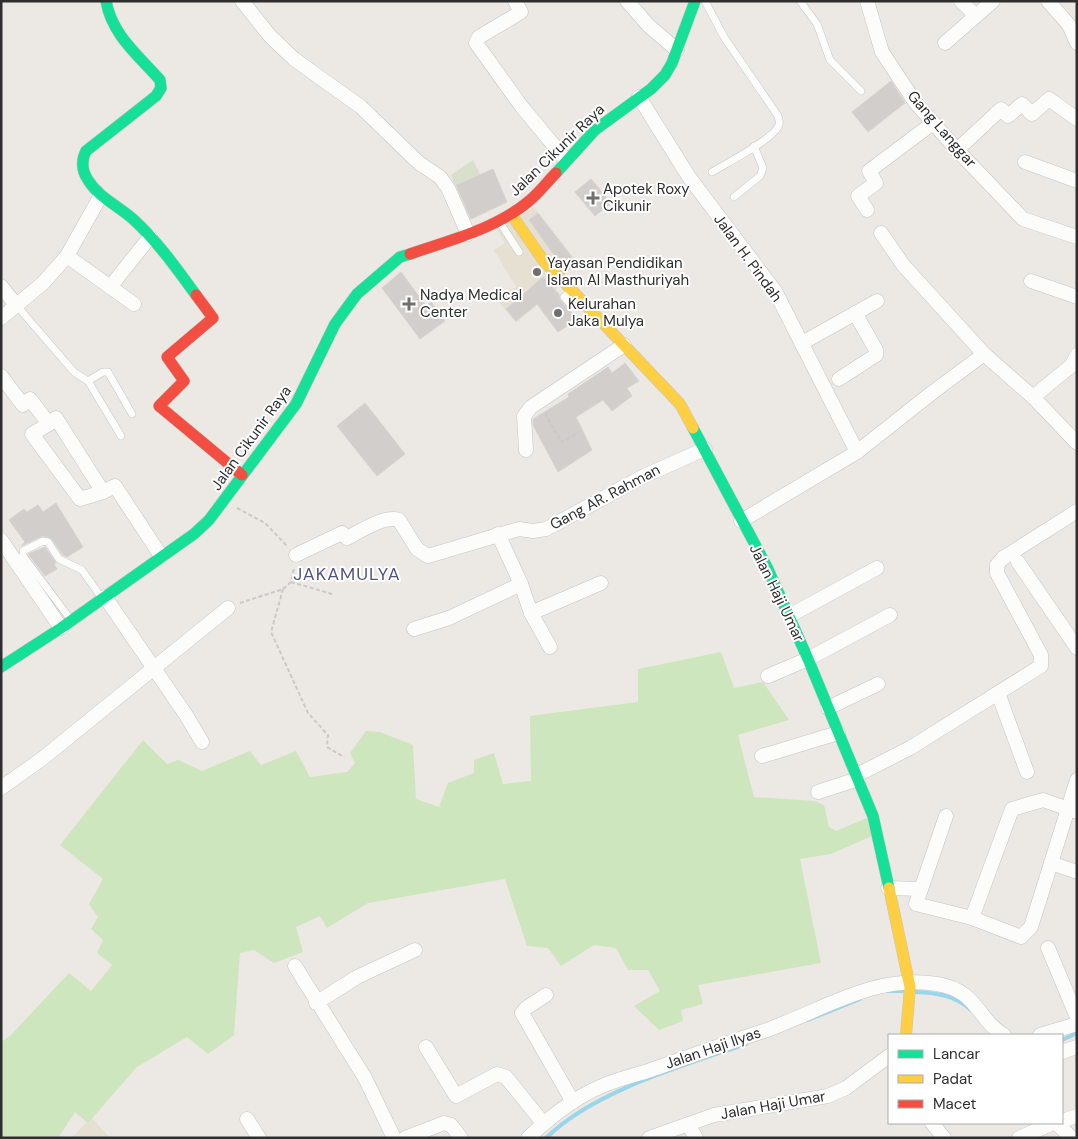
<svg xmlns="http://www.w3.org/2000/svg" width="1078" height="1139" font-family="'DM Sans',sans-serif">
<rect width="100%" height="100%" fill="#ece8e4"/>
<g fill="#e6e0d3">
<polygon points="534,207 578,263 556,281 559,287 516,323 496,299 516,287 494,250 505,243 497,230"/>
<polygon points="91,1117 110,1138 72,1138"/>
</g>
<polygon fill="#cee6be" points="721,652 734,688 763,682 789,720 738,735 754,797 815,801 824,805 829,827 836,831 867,818 872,836 831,854 800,859 821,963 698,985 703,1004 681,1010 683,1021 659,1030 634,1006 660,991 648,970 628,970 616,948 594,945 561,966 548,948 527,946 505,879 368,903 327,928 320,916 296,927 303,952 274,963 254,950 240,953 234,1035 208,1054 187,1037 137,1067 88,1123 75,1112 58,1138 1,1138 1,1042 10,1036 69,973 91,991 112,965 97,953 103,940 91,929 98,917 89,904 103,879 60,845 143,740 167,764 178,760 202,771 250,751 261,765 296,751 310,777 347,772 355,763 350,753 366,731 380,732 413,745 416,799 439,807 448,783 474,773 474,760 494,753 503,784 531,781 530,716 638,702 638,669"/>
<polygon fill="#d8e0cc" points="473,160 480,174 455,185 451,175"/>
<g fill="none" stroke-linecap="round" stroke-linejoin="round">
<g stroke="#99d6ec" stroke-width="4">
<polyline points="888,991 903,991"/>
<path d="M 915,992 C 937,993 955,995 971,1010"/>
<polyline points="808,1020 860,999"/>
<polyline points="1062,1040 1077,1033"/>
<path d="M 546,1138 C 594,1091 682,1066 746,1044"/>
</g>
</g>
<g fill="#d1cecb" stroke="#d7d4d0">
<polygon points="891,81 905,103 868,132 852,112"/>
<polygon points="493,169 507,202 471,219 456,185"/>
<polygon points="591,179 611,203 595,216 575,192"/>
<polygon points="538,213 577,264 569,270 552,252 529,220"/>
<polygon points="401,272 426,306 431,302 445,321 420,339 382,288"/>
<polygon points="543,277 559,294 560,300 577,319 558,332 537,304 516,321 506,309"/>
<polygon points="625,363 639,381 627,388 632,396 612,411 603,400 576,417 592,450 558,472 533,425 533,419 569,397 568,394 608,367 612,373"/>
<polygon points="365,403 405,454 377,476 337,426"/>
<polygon points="56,503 83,547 67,557 63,555 51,538 43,536 21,546 25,542 9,520 24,509 27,512 38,505 43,512"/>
<polygon points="45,547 56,563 54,564 57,569 45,576 28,554"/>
</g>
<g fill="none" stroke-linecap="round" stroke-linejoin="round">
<g stroke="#c5c4c5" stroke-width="8">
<g id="lane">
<path d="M 705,1 L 724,37 L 778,116 C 779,121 781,123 778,127 C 770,141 727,163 712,172"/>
<polyline points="800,1 817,24 830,60 861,91"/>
<polyline points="734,197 760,176 763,168 754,146"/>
<polyline points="499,221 519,252"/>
<polyline points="571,291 564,297 571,305"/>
<polyline points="17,306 74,372 88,381 121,436"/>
<polyline points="88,381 103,372 108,372 132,414"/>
<polyline points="71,620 23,556 23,551 43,541 48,542 59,559 82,570 101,597"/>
</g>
</g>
<g stroke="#c5c4c5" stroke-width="15">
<g id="street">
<polyline points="242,1 270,36 294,59 361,107 419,163 440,177 448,188 468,234"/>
<polyline points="515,1 521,12 479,37 476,43 522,107 566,160"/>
<polyline points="627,1 649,26 677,50"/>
<polyline points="867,1 882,52 915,102 957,150 1023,219 1077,237"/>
<polyline points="961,1 976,16"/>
<polyline points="1048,1 1069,25 1077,43"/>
<polyline points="945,43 993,1"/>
<polyline points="639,97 689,177 775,291 857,452"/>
<polyline points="957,150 1001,109 1008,116 1022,104 1032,114 1049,99 1077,119"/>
<polyline points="1025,162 1077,181"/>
<polyline points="867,210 858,196 876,183 869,171 933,123"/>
<polyline points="881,233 904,266 984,354 1033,397 1077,443"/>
<polyline points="67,256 134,304"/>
<polyline points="1031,281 1077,297"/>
<polyline points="1,286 17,306"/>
<polyline points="110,287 150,237"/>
<polyline points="1,318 43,283 67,256 100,197"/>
<polyline points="802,343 877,301"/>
<polyline points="1,376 23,405 30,399 49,424 56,418 103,492 115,486 161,556"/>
<polyline points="839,379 876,355 876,350 855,313"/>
<polyline points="1033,397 1072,365 1077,355"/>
<polyline points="49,424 32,434 80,499 103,492"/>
<polyline points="526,450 524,416 531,407 624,345"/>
<polyline points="741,521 857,452 933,392 984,354"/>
<polyline points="1,540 61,628"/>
<path d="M 296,555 L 342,533 L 347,538 C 361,531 384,515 399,520 L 417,549 L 428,556 L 519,529 L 533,531 L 546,529 L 644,476 L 705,449"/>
<polyline points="1018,562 1077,648"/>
<polyline points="521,584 531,613 550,647"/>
<polyline points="105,597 186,715 202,742"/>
<polyline points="531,613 601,583"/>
<polyline points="789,616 877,568"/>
<polyline points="414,629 449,618 521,584 498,534"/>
<polyline points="768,676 808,659 890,615"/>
<polyline points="998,693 1027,772"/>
<polyline points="828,708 878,684"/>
<polyline points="762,756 838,733"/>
<polyline points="857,775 910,748 1041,666 1041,655 997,573 997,565 1003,558 1077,511"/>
<polyline points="1,788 43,758 228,608"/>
<polyline points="818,792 858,779"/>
<polyline points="946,816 916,904 972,918 1021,937 1031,927 1077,780"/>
<polyline points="1051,863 1077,872"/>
<polyline points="888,888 921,889"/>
<polyline points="972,918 1012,809 1043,800 1077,812"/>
<polyline points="1048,948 1077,1017"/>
<polyline points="295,966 365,1078 394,1138"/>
<polyline points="546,995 526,1008 522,1013 573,1102"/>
<polyline points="316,1003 357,977 415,950"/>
<polyline points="1040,1035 1077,1024"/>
<polyline points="426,1047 456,1096 497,1074 506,1077 543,1123"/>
<polyline points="1062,1052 1077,1047"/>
<polyline points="247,1119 259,1138"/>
<polyline points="1062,1121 1077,1116"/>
<polyline points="932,1123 944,1138"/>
<polyline points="1056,1123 1072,1138"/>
<polyline points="688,1124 696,1138"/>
<polyline points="405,1138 444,1123 451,1125 461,1138"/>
<path d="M 528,1138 C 549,1118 575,1097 602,1086 C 616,1080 631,1076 645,1072 C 685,1058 724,1044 764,1031 C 821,1011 874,974 937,984 C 979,991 976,1019 1004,1035"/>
<polyline points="649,1138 714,1115 828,1096 846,1088 889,1056"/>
<polyline points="1019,1138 1053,1123"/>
</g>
</g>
<g stroke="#c5c4c5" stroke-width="12">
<g id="fast">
<path d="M 106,1 C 112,35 138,55 160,80 L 161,88 L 156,96 L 86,151 C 81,161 82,171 88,180 C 99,198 119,206 134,220 C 158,242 177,269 196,295"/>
<polyline points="556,173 595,130 651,89 665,75 672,63 695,1"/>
<polyline points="693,428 767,567 808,659 873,816 889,888"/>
<polyline points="1,667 61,628 194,534 209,520 296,404 335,324 357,294 400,257 410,254"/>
</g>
</g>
<g stroke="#c5c4c5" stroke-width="12">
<g id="slow">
<polyline points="511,214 543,260 680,404 693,428"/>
<polyline points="889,888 910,987 906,1035"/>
</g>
</g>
<g stroke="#c5c4c5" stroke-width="12">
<g id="jam">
<path d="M 410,254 C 450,240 496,229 529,201 C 539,193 547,182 556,173"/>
<polyline points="196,295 213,318 167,357 184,381 159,406 242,475"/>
</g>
</g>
<g stroke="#c9c9c8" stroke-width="2" stroke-dasharray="4 2.5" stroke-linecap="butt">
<polyline points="545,413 561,442 578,433"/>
<polyline points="237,508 265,523 288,547"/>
<polyline points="291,582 332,594"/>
<polyline points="283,589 271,632 308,713 328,735 327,747 344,757"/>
<polyline points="240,603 283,589 291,582 294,568"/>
</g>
<use href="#lane" stroke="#fcfcfb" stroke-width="7"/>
<use href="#street" stroke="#fcfcfb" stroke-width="14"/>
<use href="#fast" stroke="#16e098" stroke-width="11"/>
<use href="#slow" stroke="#ffcf43" stroke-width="11"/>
<use href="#jam" stroke="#f24e42" stroke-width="11"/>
</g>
<g fill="#706f6e" stroke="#fff" stroke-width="2">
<path d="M590.5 190.5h5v5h5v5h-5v5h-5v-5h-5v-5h5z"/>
<circle cx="537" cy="272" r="5"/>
<path d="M406.5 296.5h5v5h5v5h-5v5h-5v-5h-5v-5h5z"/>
<circle cx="558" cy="313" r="5"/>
</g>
<g text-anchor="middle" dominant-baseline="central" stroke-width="4" stroke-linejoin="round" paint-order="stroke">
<g font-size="15" fill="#2e2e2e" stroke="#fff">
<text transform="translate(942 129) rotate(49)">Gang Langgar</text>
<text transform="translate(557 150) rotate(-44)">Jalan Cikunir Raya</text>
<text transform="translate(748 258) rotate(54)">Jalan H. Pindah</text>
<text transform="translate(251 438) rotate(-54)">Jalan Cikunir Raya</text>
<text transform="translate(605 497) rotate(-28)">Gang AR. Rahman</text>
<text transform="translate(777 593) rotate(64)">Jalan Haji Umar</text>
<text transform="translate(713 1048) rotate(-19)">Jalan Haji Ilyas</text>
<text transform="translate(773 1105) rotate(-10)">Jalan Haji Umar</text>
</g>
<g font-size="15" fill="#2e2e2e" stroke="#fff" text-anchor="start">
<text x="603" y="189">Apotek Roxy<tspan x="603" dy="17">Cikunir</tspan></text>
<text x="547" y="263">Yayasan Pendidikan<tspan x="547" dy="17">Islam Al Masthuriyah</tspan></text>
<text x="420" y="295">Nadya Medical<tspan x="420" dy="17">Center</tspan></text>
<text x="568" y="304">Kelurahan<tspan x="568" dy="17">Jaka Mulya</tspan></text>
</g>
<g font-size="18" letter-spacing="1" fill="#4d5680" stroke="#fff">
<text x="347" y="574">JAKAMULYA</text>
</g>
</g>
<rect width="1078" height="1139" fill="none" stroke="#2e2e2e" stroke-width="5"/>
<rect x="888" y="1034" width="175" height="90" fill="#ffffff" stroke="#ababab"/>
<rect x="898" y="1050" width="25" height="8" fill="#16e098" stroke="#ababab"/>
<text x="933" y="1059" font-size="15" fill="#2e2e2e">Lancar</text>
<rect x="898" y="1075" width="25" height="8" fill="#ffcf43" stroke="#ababab"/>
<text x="933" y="1084" font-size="15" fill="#2e2e2e">Padat</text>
<rect x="898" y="1100" width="25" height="8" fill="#f24e42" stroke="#ababab"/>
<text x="933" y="1109" font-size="15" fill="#2e2e2e">Macet</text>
</svg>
